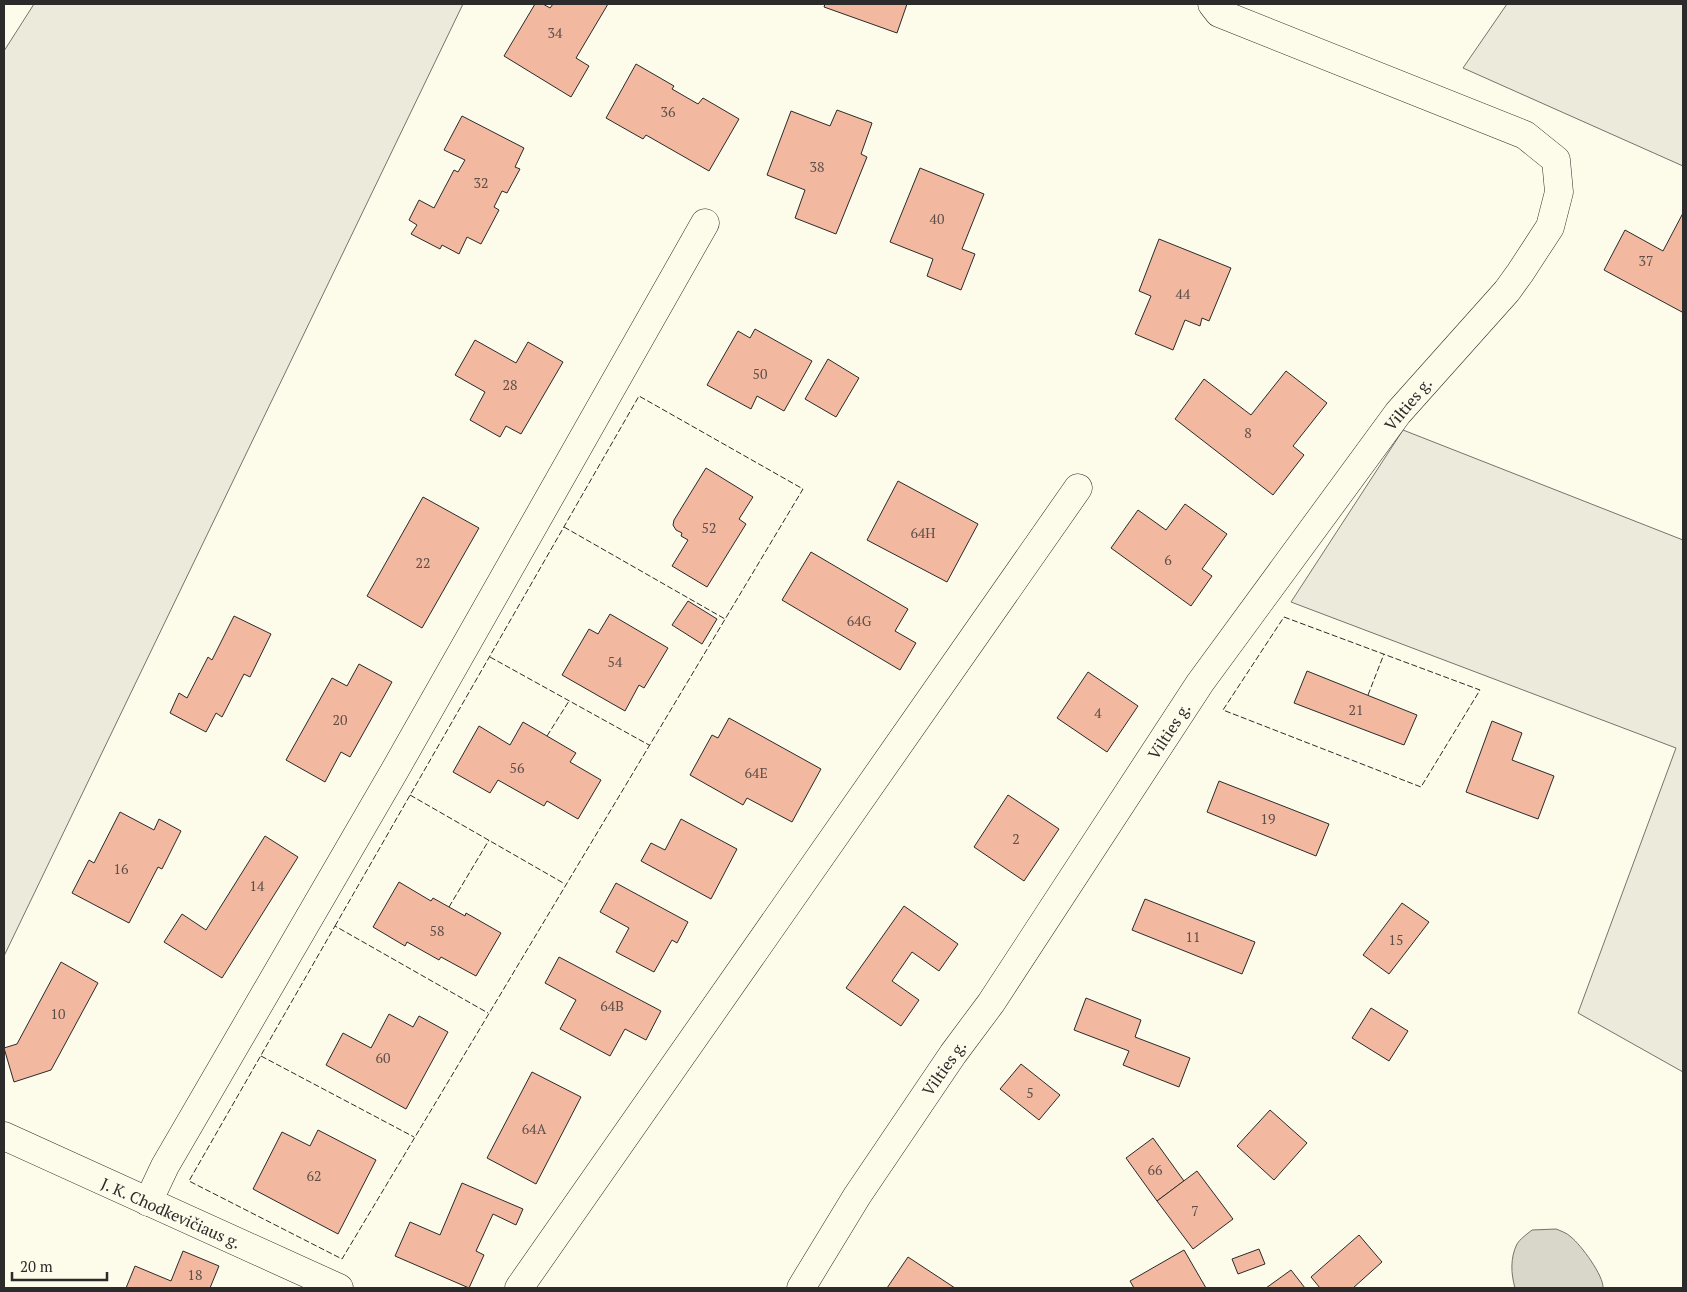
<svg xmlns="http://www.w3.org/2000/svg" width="1687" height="1292" font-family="'PT Serif',serif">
<rect width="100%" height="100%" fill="#fdfbea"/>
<g fill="#ecebdb" stroke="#74746e">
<polygon points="34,4 463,4 4,956 4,51"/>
<polygon points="1507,4 1683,4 1683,166 1463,68"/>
<polygon points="1403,430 1683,540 1683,1072 1578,1013 1676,748 1291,602"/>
</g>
<path fill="#d8d7c9" stroke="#74746e" d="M 1556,1229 C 1561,1231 1567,1233 1571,1237 C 1581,1245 1604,1276 1603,1288 L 1515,1288 C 1511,1274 1510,1258 1517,1244 C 1520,1239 1527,1234 1532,1230 Z"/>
<g fill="#f2b8a0" stroke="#2b2b2b">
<polygon points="535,4 543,4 550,8 553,4 608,4 576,58 589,66 571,97 504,56"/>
<polygon points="825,4 907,4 897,33 824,7"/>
<polygon points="636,64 674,86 672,89 698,104 703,98 739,119 709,171 646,135 643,139 606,118"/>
<polygon points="837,110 872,123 861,154 867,157 836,234 795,218 805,190 767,175 791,111 830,126"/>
<polygon points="462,116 524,148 515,167 520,169 507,193 502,191 494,207 499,210 481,244 467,237 459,254 442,245 440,249 411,234 417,225 409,220 419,200 434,208 454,170 458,172 465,160 444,150"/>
<polygon points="920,168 984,194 962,249 975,254 961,290 927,276 933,259 890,242"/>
<polygon points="1683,213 1683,310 1682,312 1604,270 1625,230 1663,251"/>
<polygon points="1159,239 1231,268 1209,321 1202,318 1200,326 1185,320 1173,350 1135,334 1151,296 1139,291"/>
<polygon points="755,329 812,361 784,411 757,396 751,409 707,385 738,331 750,338"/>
<polygon points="475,340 516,363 528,342 563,362 521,434 506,426 500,437 470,420 485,392 455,375"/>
<polygon points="828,359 859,378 836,417 805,399"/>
<polygon points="1286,371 1327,403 1293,446 1304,455 1273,495 1175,419 1204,379 1251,415"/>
<polygon points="706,468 753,497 739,519 746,524 707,587 672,566 688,540 681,536 682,533 676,530 673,525 674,520"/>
<polygon points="898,481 978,524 947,582 867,540"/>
<polygon points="423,497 479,528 422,628 367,596"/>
<polygon points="1185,504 1227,534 1202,569 1212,576 1191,606 1111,548 1138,510 1166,530"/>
<polygon points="811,552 908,609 895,631 916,643 900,670 782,600"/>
<polygon points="688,601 717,619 702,644 672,625"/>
<polygon points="610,614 668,648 644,688 639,685 625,711 562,675 589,629 598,634"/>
<polygon points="234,616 271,634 250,677 244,674 222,717 216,713 206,732 170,713 179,693 187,698 208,657 212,660"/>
<polygon points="359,664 392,682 350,757 341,752 325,782 286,760 332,678 347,686"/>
<polygon points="1307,671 1417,715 1404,745 1294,703"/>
<polygon points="1088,672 1138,706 1107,752 1057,718"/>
<polygon points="729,718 821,769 792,822 747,798 743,805 690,775 712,735 718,738"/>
<polygon points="1492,721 1522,733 1512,760 1554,776 1538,819 1466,792"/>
<polygon points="523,722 576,753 570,762 601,780 578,819 547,801 544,806 498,780 490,793 453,772 479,726 510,745"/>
<polygon points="1219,781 1329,824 1316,856 1207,812"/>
<polygon points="1008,795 1059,829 1024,881 974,847"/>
<polygon points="120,812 154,830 159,819 181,831 162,869 158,867 129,923 72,893 89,860 94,863"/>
<polygon points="681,819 737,849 711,899 641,861 651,843 665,850"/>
<polygon points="265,836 298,857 222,978 164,942 182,914 206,930"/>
<polygon points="399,882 431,901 433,898 465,916 466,913 501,933 476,976 441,957 439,960 407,942 405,946 373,927"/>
<polygon points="616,883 688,922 677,943 672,940 654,972 616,952 629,928 600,912"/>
<polygon points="1145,899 1255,942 1242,974 1132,930"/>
<polygon points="1402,903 1429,922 1389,974 1363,955"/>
<polygon points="904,906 958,944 939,971 912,952 892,981 919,1000 901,1026 846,988"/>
<polygon points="559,957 661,1011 646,1040 625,1029 610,1056 560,1029 576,1000 545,983"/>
<polygon points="61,962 98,983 51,1070 14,1082 4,1048 17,1044"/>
<polygon points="1086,998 1141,1020 1135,1037 1190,1058 1179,1087 1123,1065 1129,1051 1074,1030"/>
<polygon points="1371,1008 1408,1031 1389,1061 1352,1038"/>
<polygon points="389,1014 413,1027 419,1016 448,1032 406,1109 326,1065 343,1033 371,1048"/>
<polygon points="1021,1064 1060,1095 1039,1120 1000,1089"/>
<polygon points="532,1072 581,1097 536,1184 487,1158"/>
<polygon points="1270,1110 1307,1143 1274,1180 1237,1146"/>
<polygon points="318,1130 376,1160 338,1234 253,1189 282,1132 310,1146"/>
<polygon points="1153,1138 1184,1181 1157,1201 1126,1158"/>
<polygon points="1197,1171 1233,1219 1193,1249 1157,1201"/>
<polygon points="462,1183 523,1209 516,1225 493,1214 476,1251 484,1255 469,1288 395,1256 410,1222 440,1235"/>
<polygon points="1359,1235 1382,1262 1353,1288 1320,1288 1311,1277"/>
<polygon points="1259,1249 1265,1264 1238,1274 1232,1259"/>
<polygon points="1184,1250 1206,1288 1134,1288 1130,1281"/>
<polygon points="183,1251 219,1266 210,1288 126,1288 135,1266 171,1281"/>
<polygon points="908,1257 955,1288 887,1288"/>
<polygon points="1291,1270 1305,1288 1266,1288"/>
</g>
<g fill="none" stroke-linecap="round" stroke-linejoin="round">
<g stroke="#2b2b2b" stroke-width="29">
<g id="street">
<polyline points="4,1136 339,1288"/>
<polyline points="148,1202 165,1166 395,770 705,223"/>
<polyline points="519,1288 1078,488"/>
<polyline points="801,1288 857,1196 953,1054 991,1003 1200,683 1398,413 1507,291 1520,273 1550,227 1559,192 1556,160 1525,135 1219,13 1212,4"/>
</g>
</g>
<use href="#street" stroke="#fdfbea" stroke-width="28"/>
<g stroke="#2b2b2b" stroke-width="1" stroke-dasharray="6 2.5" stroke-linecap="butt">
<polyline points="564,527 725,619"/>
<polygon points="1284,617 1480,690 1421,787 1223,710"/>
<polyline points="490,657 649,745"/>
<polyline points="1368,695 1384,654"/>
<polyline points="547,736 569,701"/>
<polyline points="410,795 565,884"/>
<polyline points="449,907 489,840"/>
<polyline points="335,926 639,396 803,489 342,1259 189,1181 335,926 488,1013"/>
<polyline points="261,1056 414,1137"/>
</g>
</g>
<g text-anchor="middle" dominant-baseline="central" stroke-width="4" stroke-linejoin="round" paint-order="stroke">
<g font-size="14" fill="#5d4e48">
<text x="555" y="32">34</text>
<text x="668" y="111">36</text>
<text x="817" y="166">38</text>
<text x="481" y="182">32</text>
<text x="937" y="218">40</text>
<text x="1646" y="260">37</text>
<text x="1183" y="293">44</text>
<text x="760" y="373">50</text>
<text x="510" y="384">28</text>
<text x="1248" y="432">8</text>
<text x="709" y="527">52</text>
<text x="923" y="532">64H</text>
<text x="1168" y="559">6</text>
<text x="423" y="562">22</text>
<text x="859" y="620">64G</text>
<text x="615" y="661">54</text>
<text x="1356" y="709">21</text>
<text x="1098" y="712">4</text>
<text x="340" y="719">20</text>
<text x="517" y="767">56</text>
<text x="756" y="772">64E</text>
<text x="1268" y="818">19</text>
<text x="1016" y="838">2</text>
<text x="121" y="868">16</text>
<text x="257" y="885">14</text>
<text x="437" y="930">58</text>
<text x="1193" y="936">11</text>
<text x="1396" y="939">15</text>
<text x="612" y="1005">64B</text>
<text x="58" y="1013">10</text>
<text x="383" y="1057">60</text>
<text x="1030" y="1092">5</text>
<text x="534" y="1128">64A</text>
<text x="1155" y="1169">66</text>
<text x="314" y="1175">62</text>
<text x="1195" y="1210">7</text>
<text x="195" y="1274">18</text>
</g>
<g font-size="16" fill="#2b2b2b" stroke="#fdfbea">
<text transform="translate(1408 404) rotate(-50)">Vilties g.</text>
<text transform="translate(1169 731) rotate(-57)">Vilties g.</text>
<text transform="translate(944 1068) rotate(-55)">Vilties g.</text>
<text transform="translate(171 1213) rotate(24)">J. K. Chodkevičiaus g.</text>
</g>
</g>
<rect width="1687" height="1292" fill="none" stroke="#2b2b2b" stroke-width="10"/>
<path d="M12 1272v8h95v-8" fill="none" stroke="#2b2b2b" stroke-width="2.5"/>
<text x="20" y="1272" font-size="15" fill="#2b2b2b" stroke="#fdfbea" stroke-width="4" paint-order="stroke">20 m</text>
</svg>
